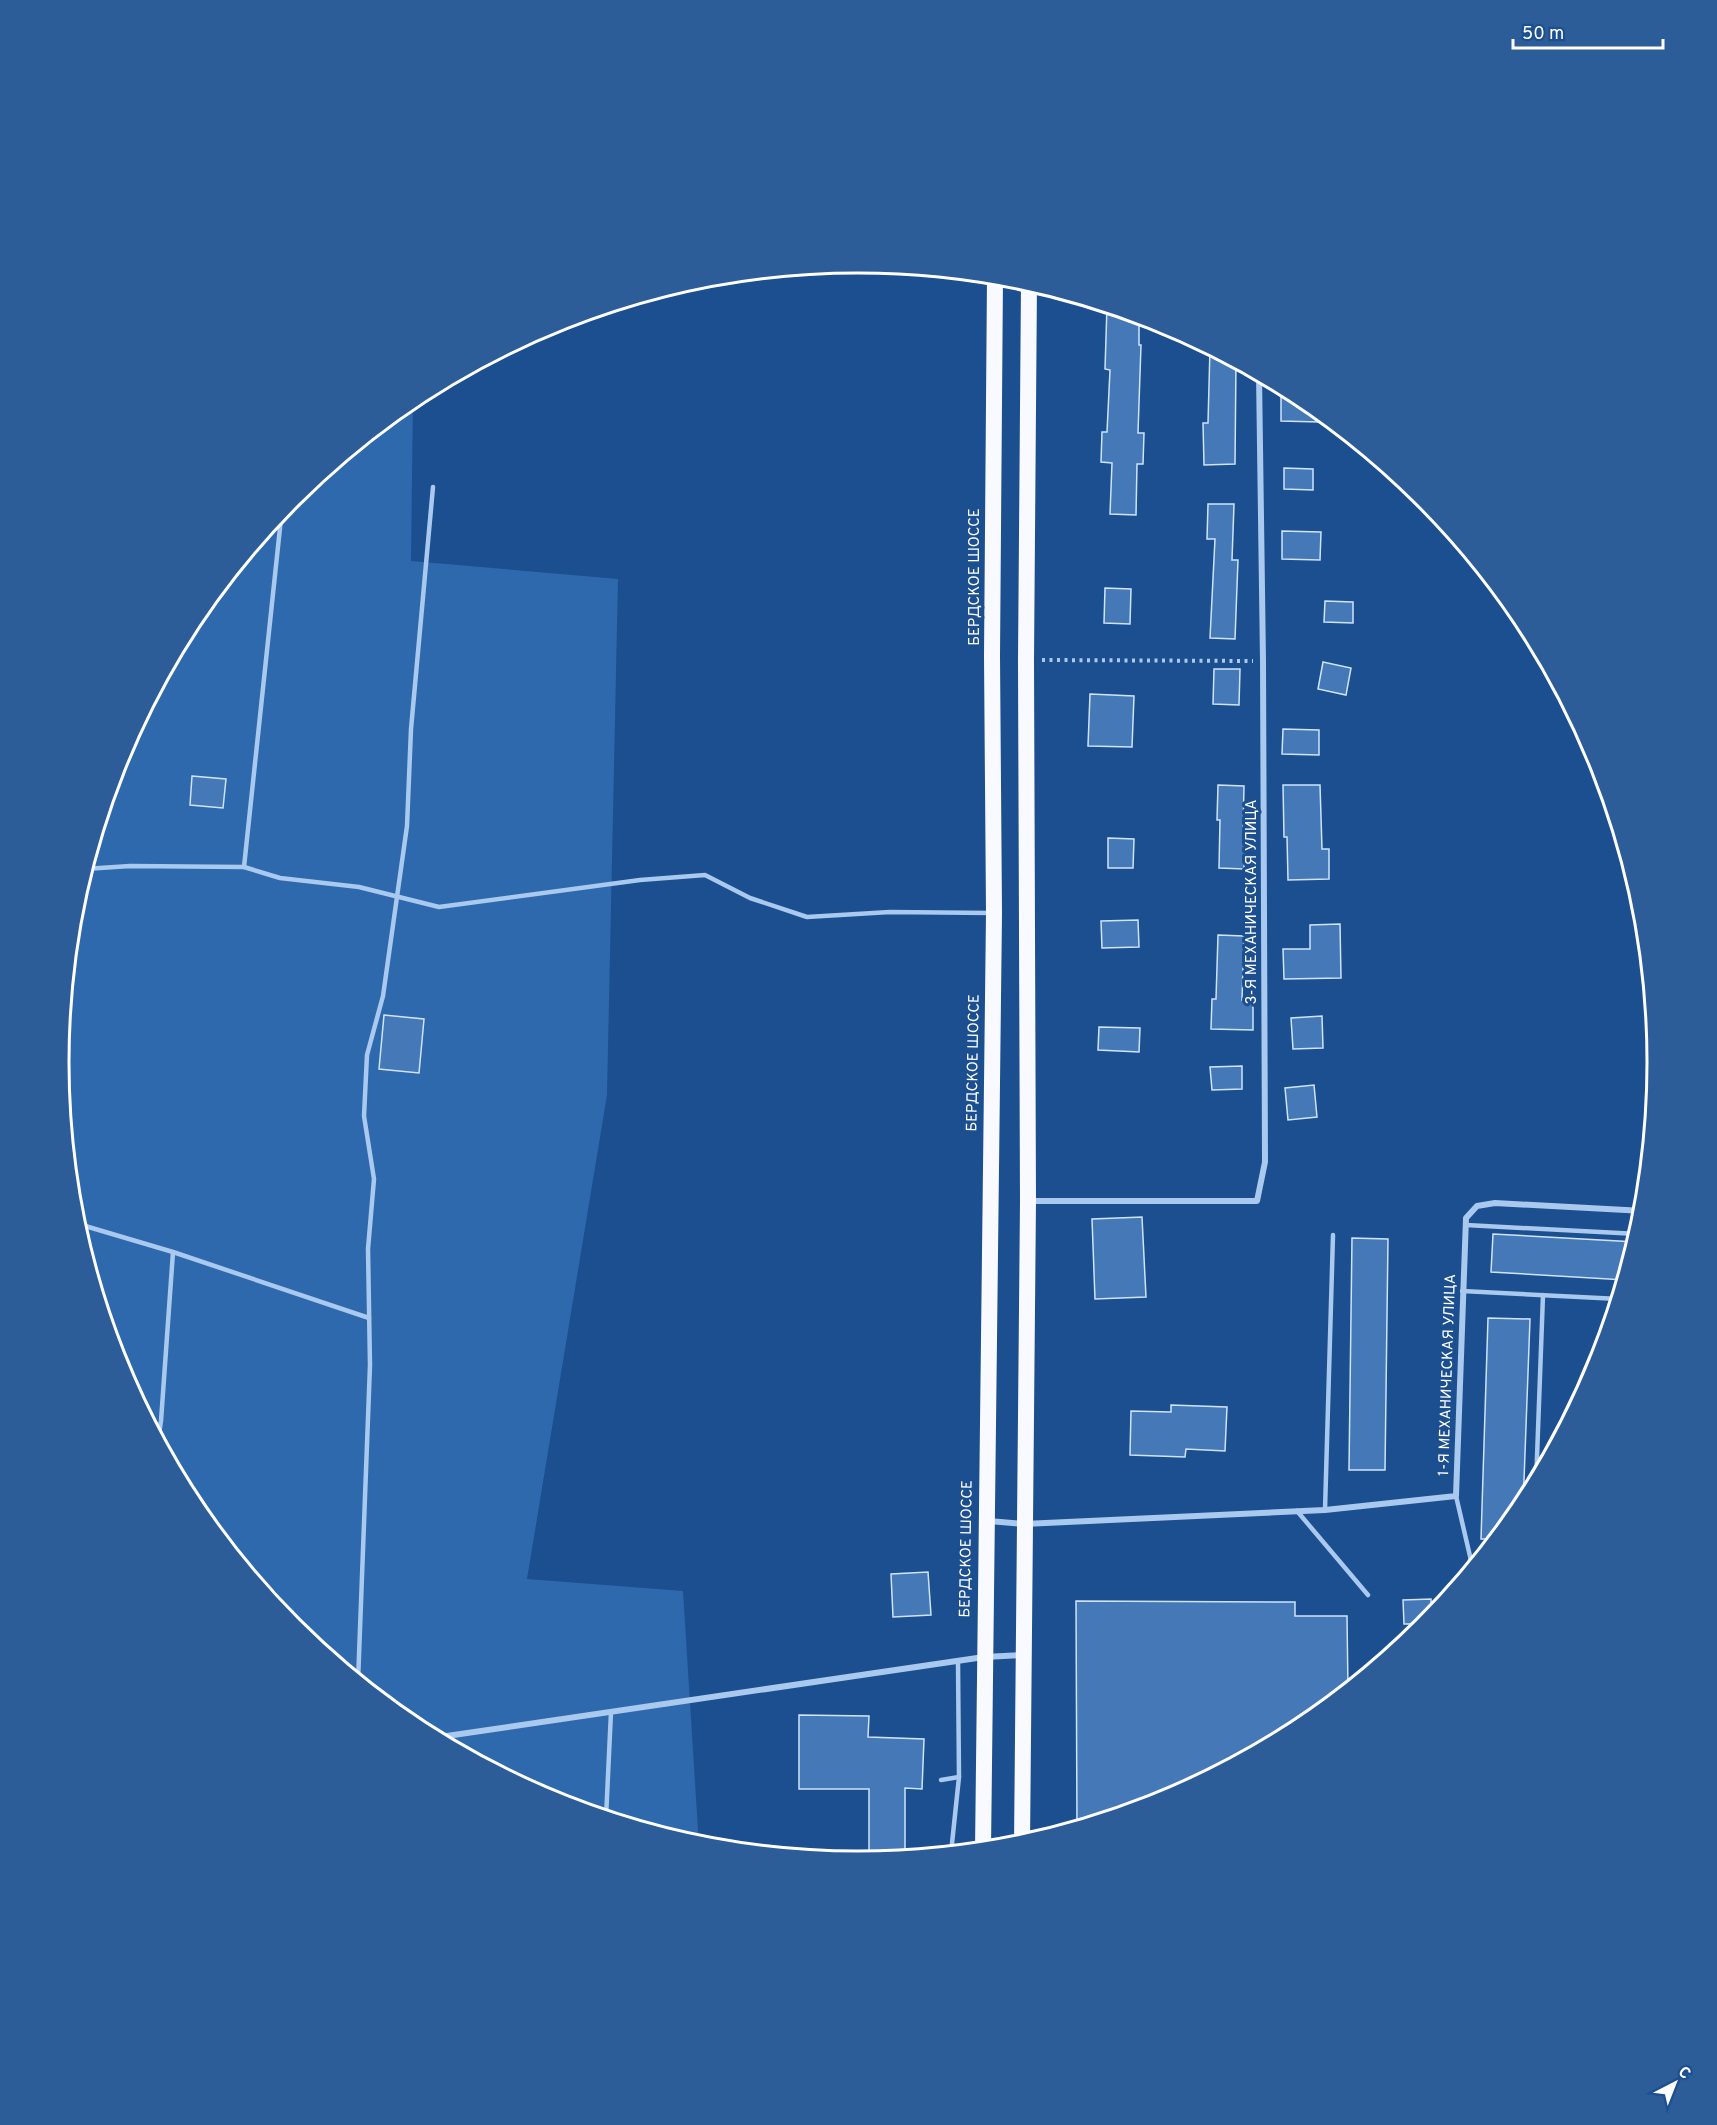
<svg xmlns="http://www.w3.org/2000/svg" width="1717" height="2125" font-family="Overpass,sans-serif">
<rect width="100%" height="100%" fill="#1b4f8f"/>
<polygon fill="#2e69ad" points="413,398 411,561 618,579 607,1095 527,1579 683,1591 699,1846 552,1801 414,1727 293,1628 193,1507 119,1368 74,1218 59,1062 74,906 120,756 194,618 293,497"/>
<g fill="#4478b7" stroke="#cfe3fa" stroke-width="1.5">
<polygon points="1107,306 1139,316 1139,345 1141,345 1138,433 1144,433 1143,464 1137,464 1136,515 1110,514 1112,463 1101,462 1102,432 1107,432 1110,370 1105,369"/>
<polygon points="1210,348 1236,361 1235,464 1204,465 1203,423 1208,423"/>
<polygon points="1281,393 1296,394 1303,398 1319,411 1319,422 1281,421"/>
<polygon points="1284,468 1313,469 1313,490 1284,489"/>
<polygon points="1208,504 1234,504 1232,560 1238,560 1235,639 1210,638 1215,539 1207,539"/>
<polygon points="1282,531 1321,532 1320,560 1282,559"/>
<polygon points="1105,588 1131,589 1130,624 1104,623"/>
<polygon points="1325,601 1353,602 1353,623 1324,622"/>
<polygon points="1323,662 1351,668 1346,695 1318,689"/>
<polygon points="1214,669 1240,669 1239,705 1213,704"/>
<polygon points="1090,694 1134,696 1132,747 1088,746"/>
<polygon points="1283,729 1319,730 1319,755 1282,754"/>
<polygon points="192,776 226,779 223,808 190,805"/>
<polygon points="1218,785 1244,786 1243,833 1245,833 1244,869 1219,868 1220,820 1217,820"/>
<polygon points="1283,785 1320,785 1322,849 1329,849 1329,879 1288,880 1287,837 1284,837"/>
<polygon points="1108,838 1134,839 1133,868 1108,868"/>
<polygon points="1138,920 1139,947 1102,948 1101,921"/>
<polygon points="1340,924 1341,978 1284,979 1283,949 1310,949 1310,925"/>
<polygon points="1218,935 1244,936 1242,1000 1253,1000 1253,1030 1211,1029 1212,999 1216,999"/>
<polygon points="384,1015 424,1019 419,1073 379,1069"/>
<polygon points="1322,1016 1323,1048 1293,1049 1291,1018"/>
<polygon points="1099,1027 1140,1028 1139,1052 1098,1050"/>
<polygon points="1242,1066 1242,1089 1212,1090 1210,1067"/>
<polygon points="1314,1085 1317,1117 1288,1120 1285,1088"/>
<polygon points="1142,1217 1146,1297 1095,1299 1092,1219"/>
<polygon points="1493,1234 1636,1242 1625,1280 1491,1272"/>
<polygon points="1352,1238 1388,1239 1385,1470 1349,1470"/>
<polygon points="1488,1318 1530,1319 1523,1507 1497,1539 1481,1539"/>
<polygon points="1171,1405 1227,1407 1225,1451 1186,1449 1185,1457 1130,1455 1131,1411 1171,1412"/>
<polygon points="928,1572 931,1615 893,1617 891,1574"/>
<polygon points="1431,1599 1432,1619 1428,1624 1404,1624 1403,1600"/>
<polygon points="1076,1601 1295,1602 1295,1616 1347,1616 1348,1691 1303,1728 1164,1802 1077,1828"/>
<polygon points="799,1715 869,1716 868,1737 924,1739 922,1789 905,1788 905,1858 869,1861 869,1789 799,1789"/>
</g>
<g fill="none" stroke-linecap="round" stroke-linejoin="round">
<polyline stroke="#a9c9ee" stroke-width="4" stroke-dasharray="3 4.5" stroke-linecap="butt" points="1042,660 1253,661"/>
<g stroke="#a9c9ee" stroke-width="4.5">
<polyline points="244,867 282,509"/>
<polyline points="85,869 130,866 244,867 280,878 359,887 439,907 640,880 705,875 750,898 807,917 890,912 991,913"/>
<polyline points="75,1223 173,1252 369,1318"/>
<polyline points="1466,1225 1638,1234"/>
<polyline points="1462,1291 1619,1299"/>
<polyline points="158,1441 161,1421 173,1252"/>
<polyline points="1536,1484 1543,1295"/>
<polyline points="1456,1496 1473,1569"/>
<polyline points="1325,1510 1333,1235"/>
<polyline points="1297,1511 1368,1595"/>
<polyline points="1470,1560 1480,1560"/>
<polyline points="358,1682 370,1365 368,1249 374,1179 364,1116 367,1055 383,996 407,826 411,729 433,487"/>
<polyline points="941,1780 959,1777"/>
<polyline points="606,1818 611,1712"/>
<polyline points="951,1853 959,1777 958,1661"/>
</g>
<g stroke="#a9c9ee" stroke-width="6">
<polyline points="1028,1201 1257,1201 1265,1162 1263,661 1259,374"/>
<polyline points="989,1521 1024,1524 1325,1510 1456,1496 1466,1218 1477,1206 1495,1203 1644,1211"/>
<polyline points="433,1738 984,1657 1023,1655"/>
</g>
<g stroke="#f8faff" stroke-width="16">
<polyline points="1022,1845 1028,1201 1026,660 1029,282"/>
<polyline points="983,1850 994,913 992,656 995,276"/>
</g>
</g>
<g text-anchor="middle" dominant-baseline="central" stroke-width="6" stroke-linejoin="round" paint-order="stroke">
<g font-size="15" fill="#fff" stroke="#1b4f8f">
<text transform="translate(975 577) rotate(-90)">БЕРДСКОЕ ШОССЕ</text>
<text transform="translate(1252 902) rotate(-90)">3-Я МЕХАНИЧЕСКАЯ УЛИЦА</text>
<text transform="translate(974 1063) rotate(-89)">БЕРДСКОЕ ШОССЕ</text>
<text transform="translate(1448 1375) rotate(-88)">1-Я МЕХАНИЧЕСКАЯ УЛИЦА</text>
<text transform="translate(967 1549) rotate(-89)">БЕРДСКОЕ ШОССЕ</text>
</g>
</g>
<path d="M0 0H1717V2125H0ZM69 1062a789 789 0 1 1 1578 0a789 789 0 1 1-1578 0Z" fill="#2d5d98" fill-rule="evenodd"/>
<path fill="none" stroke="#fff" stroke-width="3" d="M69 1062a789 789 0 1 1 1578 0a789 789 0 1 1-1578 0Z"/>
<g transform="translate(1675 2083) rotate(42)" stroke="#1b4f8f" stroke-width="4.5" paint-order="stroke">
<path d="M0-4.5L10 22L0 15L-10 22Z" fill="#ffffff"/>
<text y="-9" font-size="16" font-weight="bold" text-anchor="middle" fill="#ffffff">С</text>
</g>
<path d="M1513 39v9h150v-9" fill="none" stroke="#ffffff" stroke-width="3"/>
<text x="1522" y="39" font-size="18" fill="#ffffff" stroke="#1b4f8f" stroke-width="4.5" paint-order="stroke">50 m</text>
</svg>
